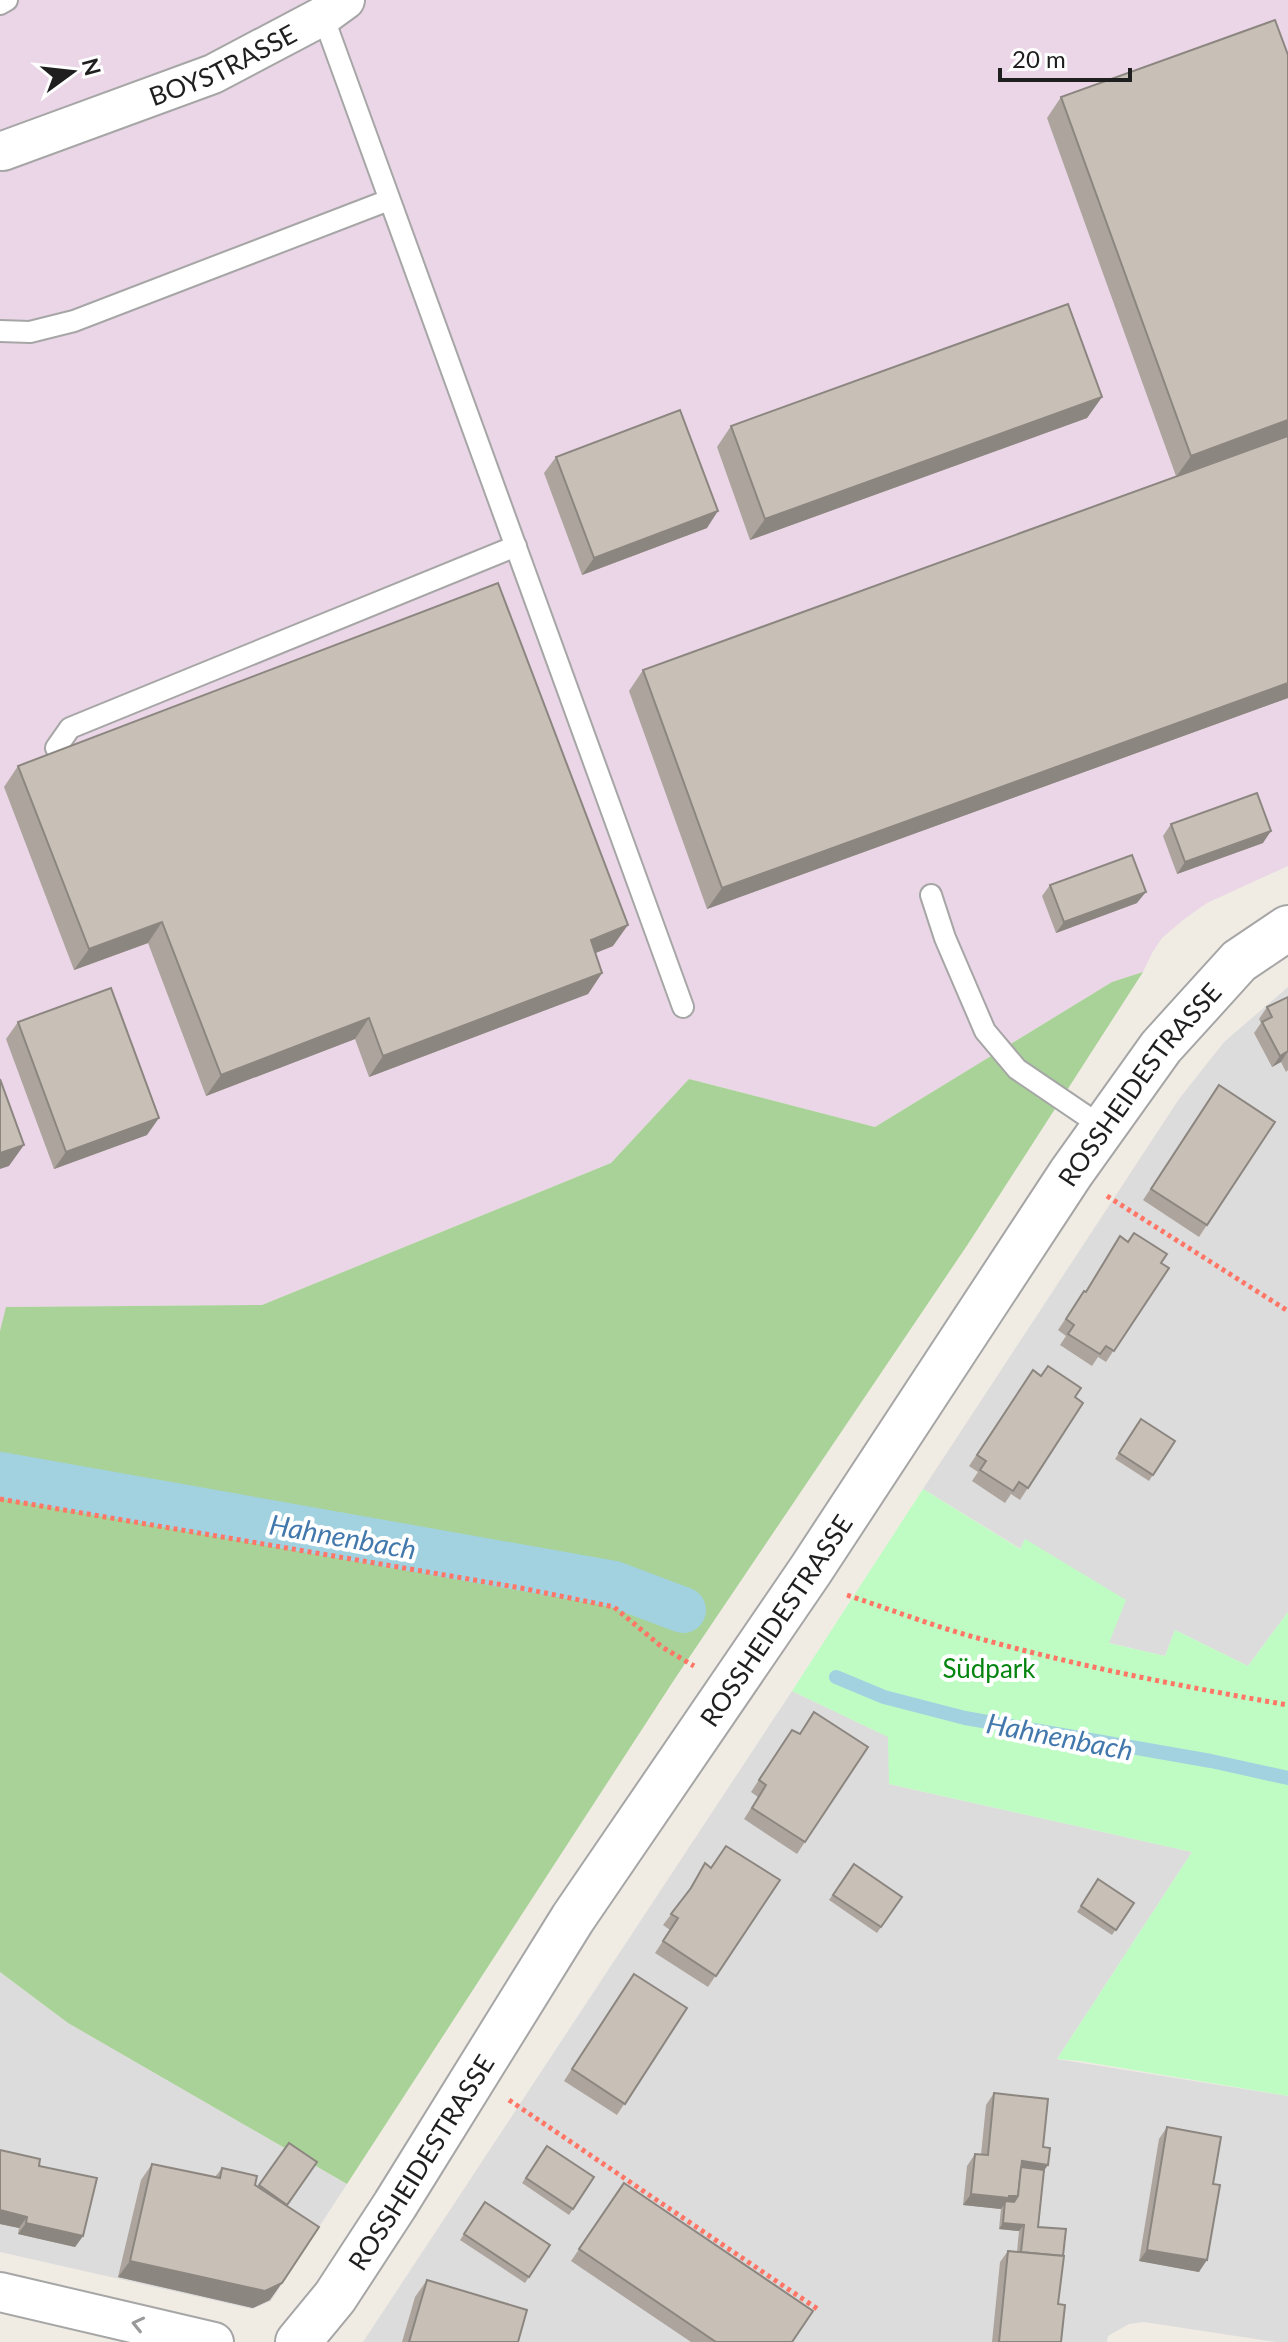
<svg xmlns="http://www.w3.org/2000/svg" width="1288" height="2342" font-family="Lato,sans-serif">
<rect width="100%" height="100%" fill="#f0ece4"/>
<g fill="#dddcdc">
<polygon points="1288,987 1288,1612 1248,1666 1175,1630 1165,1656 1109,1643 1025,1540 1021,1549 923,1489 1179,1099 1224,1042"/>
<polygon points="792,1691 889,1737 889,1784 1192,1852 1057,2059 1288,2096 1288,2342 1276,2342 1144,2322 1129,2324 1108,2336 1107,2342 363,2342"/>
<polygon points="0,1972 68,2023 347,2184 271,2301 252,2309 0,2252"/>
</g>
<polygon fill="#ead6e6" points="0,0 1288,0 1288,866 1207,903 1183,920 1162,938 1152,953 1143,972 1112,982 875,1127 689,1079 611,1163 262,1305 7,1307 0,1331"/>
<polygon fill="#a8d297" points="1143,972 968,1244 674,1680 347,2184 68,2023 0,1972 0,1331 6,1307 262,1305 611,1163 689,1079 875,1127 1112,982"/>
<polygon fill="#bffcc4" points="923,1489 1020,1549 1025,1539 1126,1600 1109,1643 1165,1656 1175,1630 1248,1666 1288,1612 1288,2096 1080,2061 1057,2059 1192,1852 889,1784 888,1737 792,1691"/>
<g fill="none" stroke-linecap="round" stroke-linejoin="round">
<polyline stroke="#a2d2e0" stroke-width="14" points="836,1677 884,1697 965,1718 1211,1761 1288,1778"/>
<polyline stroke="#a2d2e0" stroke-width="46" points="0,1475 614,1584 683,1610"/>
<g stroke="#a6a6a6" stroke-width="24">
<g id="service">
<polyline points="0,4 7,0"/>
<polyline points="323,16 683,1007"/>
<polyline points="0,331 30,332 74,321 389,200"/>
<polyline points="56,748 70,728 516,546"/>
<polyline points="931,895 945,938 985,1031 1017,1069 1104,1128"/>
</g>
</g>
<g stroke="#a6a6a6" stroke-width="42">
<g id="minor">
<path id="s1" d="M 3,151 L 213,74 L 323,16 L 345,0"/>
<polyline points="0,2292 214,2342"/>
</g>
</g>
<g stroke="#a6a6a6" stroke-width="48">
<g id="tertiary">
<path id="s2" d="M 298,2342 L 335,2297 L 395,2205 L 573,1918 L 810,1571 L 1071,1173 L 1161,1047 L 1239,961 L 1288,928"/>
</g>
</g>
<g stroke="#ff7666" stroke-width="5" stroke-dasharray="4 4" stroke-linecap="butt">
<polyline points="1107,1196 1288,1311"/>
<polyline points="0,1499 521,1588 614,1607 662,1647 694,1666"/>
<path d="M 847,1595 C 892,1610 936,1627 981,1639 C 1082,1667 1185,1687 1288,1705"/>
<polyline points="509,2100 819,2310"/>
</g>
<use href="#service" stroke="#fff" stroke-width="20"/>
<use href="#minor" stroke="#fff" stroke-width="38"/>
<use href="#tertiary" stroke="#fff" stroke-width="44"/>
</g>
<g fill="#aca49d">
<polygon points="1288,55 1288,698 707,909 629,691 643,670 1176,476 1047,118 1061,97"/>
<polygon points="1102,397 1087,418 750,540 717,447 731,426"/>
<polygon points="556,457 707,528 582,575 544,473"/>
<polygon points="18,766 613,946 595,953 602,973 588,994 369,1077 355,1039 206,1096 148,943 74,970 4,787"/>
<polygon points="1171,824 1263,843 1177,874 1163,836"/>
<polygon points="1050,885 1137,903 1056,933 1042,896"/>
<polygon points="1288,997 1288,1070 1286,1072 1281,1062 1272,1067 1254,1033 1261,1023 1259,1019 1267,1007"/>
<polygon points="18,1022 147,1135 54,1169 6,1039"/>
<polygon points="1219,1085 1275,1122 1199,1237 1143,1200"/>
<polygon points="1120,1236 1169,1268 1106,1362 1098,1357 1092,1366 1060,1345 1066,1336 1058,1330 1084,1291 1085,1292"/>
<polygon points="1033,1370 1083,1403 1020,1500 1011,1494 1005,1503 972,1481 978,1472 969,1466"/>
<polygon points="1141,1419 1175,1441 1149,1481 1115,1459"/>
<polygon points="799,1734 868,1747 797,1854 744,1819 758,1797 751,1792 784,1741"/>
<polygon points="705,1863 711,1868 780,1880 708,1987 655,1953 670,1930 663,1925 685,1896"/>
<polygon points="854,1864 902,1897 877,1933 829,1900"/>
<polygon points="1098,1879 1134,1903 1112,1935 1077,1912"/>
<polygon points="626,1985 687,2008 617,2115 564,2081"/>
<polygon points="994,2093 1043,2147 1048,2165 1044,2170 1038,2227 1058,2304 1061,2342 992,2342 1000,2262 1008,2251 1017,2252 1019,2231 999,2229 1001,2209 963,2205 967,2166 975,2154 981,2155 986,2105"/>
<polygon points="1167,2127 1213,2184 1199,2272 1139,2261 1159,2139"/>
<polygon points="289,2143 286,2206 270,2300 253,2308 118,2277 141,2180 152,2164 215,2177 222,2168 258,2187"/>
<polygon points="547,2146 594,2177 569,2215 522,2183"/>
<polygon points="0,2150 39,2166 83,2236 75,2247 18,2234 19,2228 0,2224"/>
<polygon points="624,2183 792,2342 691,2342 571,2261"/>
<polygon points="485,2202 550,2245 525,2283 460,2240"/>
<polygon points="427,2280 518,2342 402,2342 415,2297"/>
</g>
<g fill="#8c8680">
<polygon points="1102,397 1087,418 750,540 765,519"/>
<polygon points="1288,420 1288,436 1176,477 1191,456"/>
<polygon points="718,511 707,528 582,575 594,558"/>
<polygon points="1288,683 1288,698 707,909 722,888"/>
<polygon points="1271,831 1263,843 1177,874 1185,862"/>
<polygon points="1146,892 1137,903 1056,933 1064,922"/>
<polygon points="162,922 148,943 74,970 89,949"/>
<polygon points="628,925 613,946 576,961 591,940"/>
<polygon points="602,973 588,994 369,1077 383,1056"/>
<polygon points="369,1018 355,1039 206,1096 221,1075"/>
<polygon points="1288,1051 1281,1062 1272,1067 1280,1056"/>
<polygon points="159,1118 147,1135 54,1169 66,1152"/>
<polygon points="24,1145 9,1166 0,1169 0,1153"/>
<polygon points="1022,2161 1048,2165 1040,2176 1017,2173"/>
<polygon points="971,2194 1009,2196 1018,2196 1010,2208 1005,2203 1001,2209 963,2205"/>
<polygon points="0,2210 27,2217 19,2228 0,2224"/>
<polygon points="26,2223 83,2236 75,2247 18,2234"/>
<polygon points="1003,2223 1024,2225 1019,2231 999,2229"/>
<polygon points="1147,2250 1207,2260 1199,2272 1139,2261"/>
<polygon points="130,2261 282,2283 270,2300 253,2308 118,2277"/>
</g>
<g fill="#c8bfb7" stroke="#8c8680" stroke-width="2">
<polygon points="1275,20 1288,55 1288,420 1191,456 1061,97"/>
<polygon points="1068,304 1102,397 765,519 731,426"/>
<polygon points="680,410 718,511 594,558 556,457"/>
<polygon points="1288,436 1288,683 722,888 643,670"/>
<polygon points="498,583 628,925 591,940 602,973 383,1056 369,1018 221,1075 162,922 89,949 18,766"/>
<polygon points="1257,793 1271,831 1185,862 1171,824"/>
<polygon points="1132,855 1146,892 1064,922 1050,885"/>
<polygon points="111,988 159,1118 66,1152 18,1022"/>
<polygon points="1288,997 1288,1051 1280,1056 1262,1022 1272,1017 1267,1007"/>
<polygon points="0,1079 24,1145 0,1153"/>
<polygon points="1219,1085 1275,1122 1207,1225 1151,1189"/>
<polygon points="1134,1233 1167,1254 1161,1263 1169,1268 1114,1351 1106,1346 1100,1354 1068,1334 1074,1325 1066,1319 1084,1291 1086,1292 1120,1236 1128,1242"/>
<polygon points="1048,1366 1081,1388 1075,1397 1083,1403 1028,1488 1019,1482 1013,1491 980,1470 986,1461 977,1455 1033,1370 1041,1376"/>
<polygon points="1141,1419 1175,1441 1153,1475 1119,1453"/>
<polygon points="814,1712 868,1747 805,1842 752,1808 766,1785 759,1780 792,1730 800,1734"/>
<polygon points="726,1846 780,1880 716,1976 663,1941 678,1918 671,1914 691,1888 705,1863 711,1868"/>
<polygon points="854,1864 902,1897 881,1927 833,1895"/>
<polygon points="1098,1879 1134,1903 1116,1930 1081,1906"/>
<polygon points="634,1974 687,2008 625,2104 572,2069"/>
<polygon points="994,2093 1048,2099 1043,2147 1050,2148 1048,2165 1022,2161 1018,2196 1009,2196 1009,2198 971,2194 975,2154 988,2155"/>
<polygon points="1167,2127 1221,2137 1213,2184 1220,2185 1207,2260 1147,2250"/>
<polygon points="289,2143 317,2162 287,2205 259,2185"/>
<polygon points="547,2146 594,2177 573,2209 526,2178"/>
<polygon points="0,2150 40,2159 39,2166 97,2178 83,2236 26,2223 27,2217 0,2210"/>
<polygon points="152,2164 220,2178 222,2168 257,2176 255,2185 319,2227 282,2283 265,2291 130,2261"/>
<polygon points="1021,2167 1044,2170 1038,2227 1066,2229 1063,2256 1021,2252 1024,2225 1003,2223 1005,2201 1014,2202 1018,2196"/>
<polygon points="624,2183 813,2311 792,2342 716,2342 579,2249"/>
<polygon points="485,2202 550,2245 529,2277 464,2234"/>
<polygon points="1008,2251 1064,2256 1058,2304 1065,2305 1061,2342 999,2342"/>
<polygon points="427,2280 527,2310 518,2342 409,2342"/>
</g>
<defs><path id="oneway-chevron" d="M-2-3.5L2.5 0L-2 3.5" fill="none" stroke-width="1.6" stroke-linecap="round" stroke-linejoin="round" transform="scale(2)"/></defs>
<use stroke="#9a9a9a" href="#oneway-chevron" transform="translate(138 2324) rotate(-167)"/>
<g text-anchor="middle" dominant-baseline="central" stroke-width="8" stroke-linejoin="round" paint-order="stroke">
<g font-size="26" fill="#1f1f1f" stroke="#fff">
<text stroke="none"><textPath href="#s1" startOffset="236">BOYSTRASSE</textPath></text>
<text stroke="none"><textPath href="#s2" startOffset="1514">ROSSHEIDESTRASSE</textPath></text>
<text stroke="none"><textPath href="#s2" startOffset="866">ROSSHEIDESTRASSE</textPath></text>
<text stroke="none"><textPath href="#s2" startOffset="218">ROSSHEIDESTRASSE</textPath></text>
</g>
<g font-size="26" fill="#058410" stroke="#fff">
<text x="989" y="1668">Südpark</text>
</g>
<g font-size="28" font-style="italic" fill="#4278ac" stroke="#fff">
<text transform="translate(343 1536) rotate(10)">Hahnenbach</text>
<text transform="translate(1060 1736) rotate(11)">Hahnenbach</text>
</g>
</g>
<g transform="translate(72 72) rotate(75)" stroke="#ffffff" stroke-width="6" paint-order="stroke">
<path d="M0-6L14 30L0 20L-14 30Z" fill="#1f1f1f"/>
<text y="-12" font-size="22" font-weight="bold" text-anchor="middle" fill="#1f1f1f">N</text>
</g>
<path d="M1000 68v12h130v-12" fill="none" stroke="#1f1f1f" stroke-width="4"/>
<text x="1012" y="68" font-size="24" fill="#1f1f1f" stroke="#ffffff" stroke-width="6" paint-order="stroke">20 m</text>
</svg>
